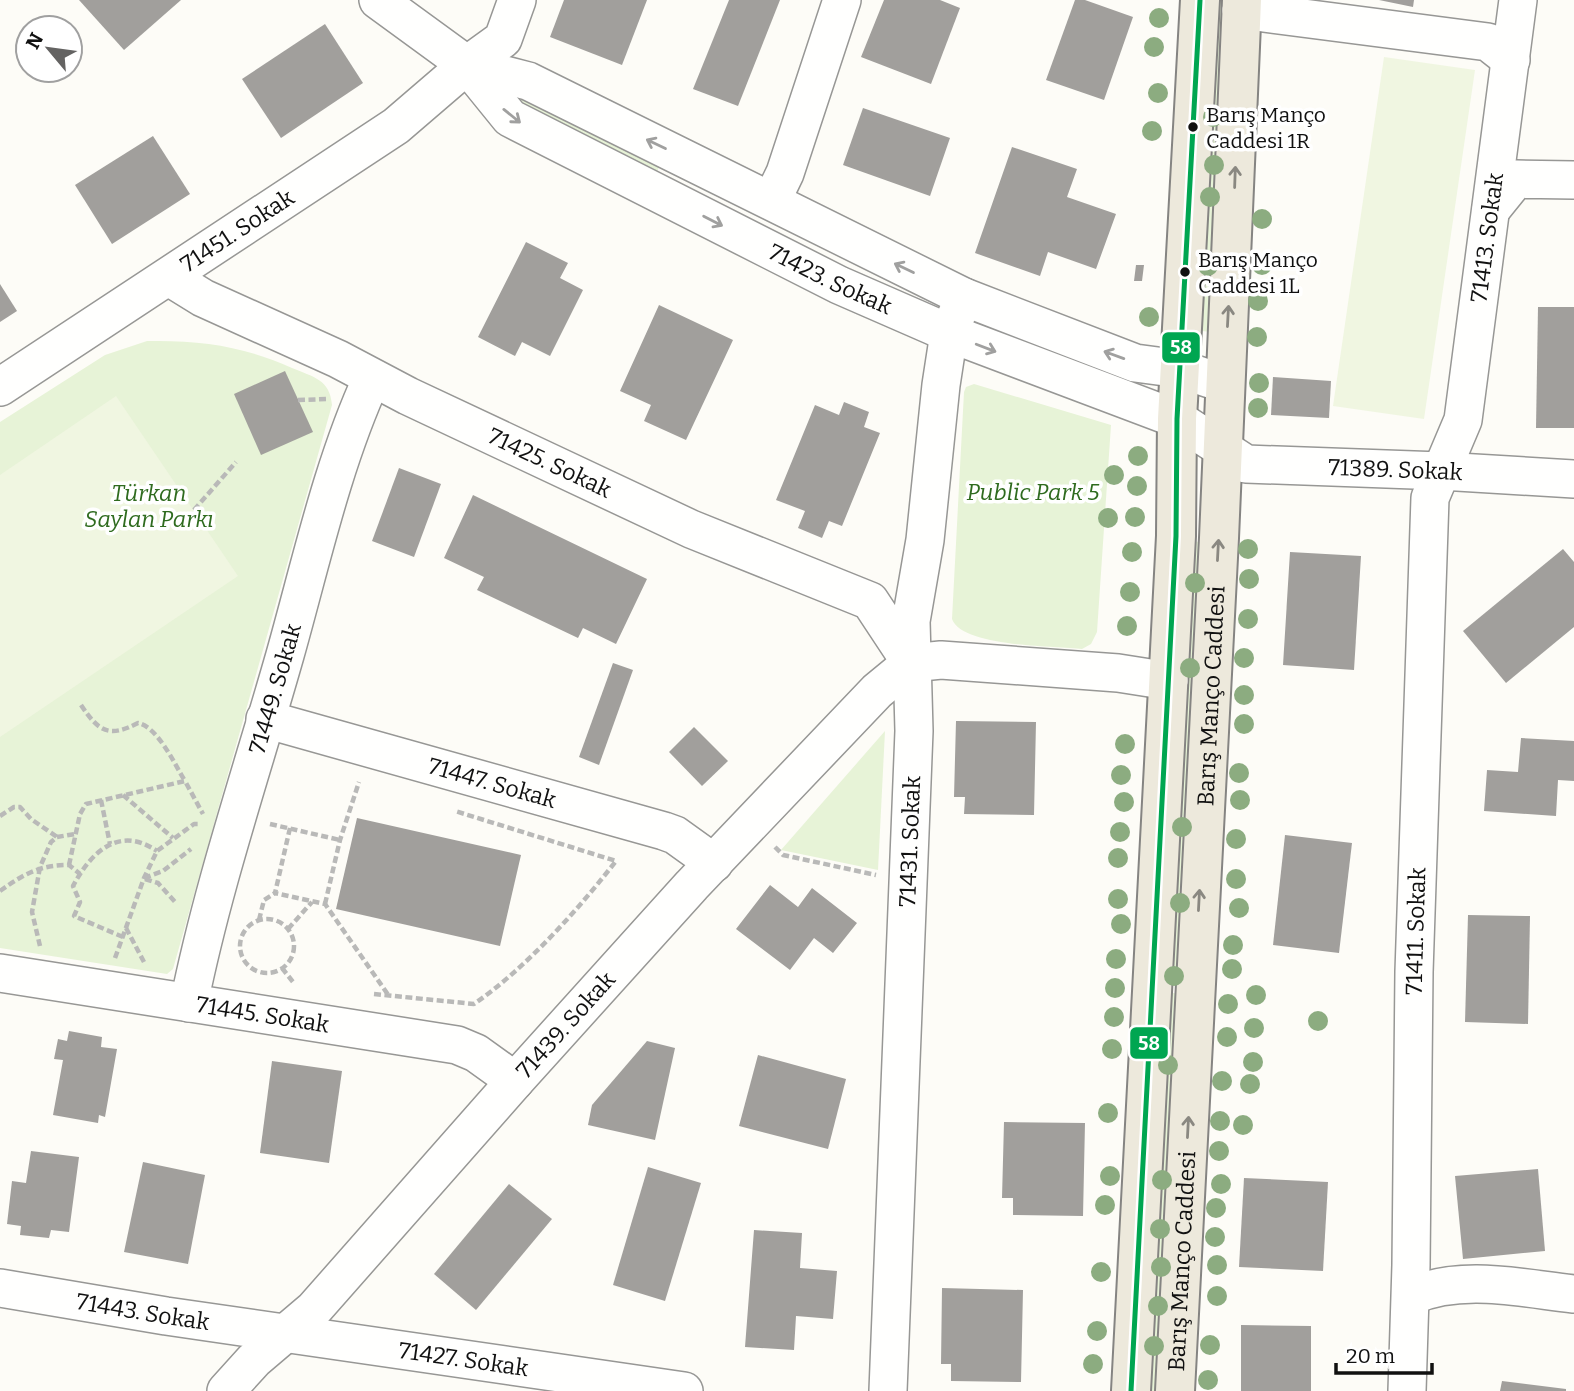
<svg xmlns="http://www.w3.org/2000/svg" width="1574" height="1391" font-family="Bitter,serif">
<rect width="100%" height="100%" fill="#fdfcf7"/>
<g fill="#e7f3d7">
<polygon points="1217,0 1225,0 1211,332 1202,331"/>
<polygon points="520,98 659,167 657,172 518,102 517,99"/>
<path d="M 147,341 C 202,340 242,346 292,368 C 313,377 330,379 332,405 L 173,969 L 167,974 L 0,948 L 0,422 L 105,355 Z"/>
<path d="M 974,384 L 1111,425 L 1097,632 L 1091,644 L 1082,649 C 1054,646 962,647 952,619 L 964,392 L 966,387 Z"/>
<polygon points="1189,541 1200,542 1180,980 1170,980"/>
<polygon points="885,731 878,870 781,850"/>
<polygon points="1169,993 1178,993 1157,1391 1149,1391"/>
</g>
<g fill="#f0f6e1">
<polygon points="1384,57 1475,70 1424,419 1333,406"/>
<polygon points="116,396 238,576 0,737 0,475"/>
</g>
<g fill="#a19f9c">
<polygon points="79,0 181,0 124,50"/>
<polygon points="564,0 647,0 622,65 550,37"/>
<polygon points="729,0 780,0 738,106 693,89"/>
<polygon points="884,0 940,0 960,8 931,84 861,57"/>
<polygon points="1075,0 1085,0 1133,17 1104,100 1046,80"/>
<polygon points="1379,0 1414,0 1413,7"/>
<polygon points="325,24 363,83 281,138 242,79"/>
<polygon points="863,108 950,138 930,196 843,165"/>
<polygon points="153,136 190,194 112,244 75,185"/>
<polygon points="1012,147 1077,169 1067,197 1116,214 1096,269 1048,252 1040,276 975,253"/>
<polygon points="526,242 568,263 560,278 583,290 550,356 522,342 515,356 478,337"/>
<polygon points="1136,265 1144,265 1142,281 1134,281"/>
<polygon points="0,284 17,311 0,322"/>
<polygon points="659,305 733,340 686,440 644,421 651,405 620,391"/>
<polygon points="1538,307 1574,307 1574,428 1536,428"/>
<polygon points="285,371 313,432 261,455 234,394"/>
<polygon points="1273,377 1331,381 1329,418 1271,415"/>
<polygon points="844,402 869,412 864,427 880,433 842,526 829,521 822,538 798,528 805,511 776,500 815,405 839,415"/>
<polygon points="399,468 441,484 414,557 372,541"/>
<polygon points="473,495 647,579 616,644 583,628 578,638 477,590 484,577 444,558"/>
<polygon points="1563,549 1574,562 1574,627 1506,683 1463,631"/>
<polygon points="1290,552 1361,556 1354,670 1283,665"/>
<polygon points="613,663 633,670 599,765 579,757"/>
<polygon points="956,721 1036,722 1034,815 964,814 965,797 954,797"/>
<polygon points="694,727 728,761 702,786 669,752"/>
<polygon points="1521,738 1574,741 1574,781 1558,780 1556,816 1484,811 1487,770 1518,772"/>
<polygon points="357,818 521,855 500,946 336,909"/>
<polygon points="1285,835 1352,843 1339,953 1273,945"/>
<polygon points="770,885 798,907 812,888 857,923 833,953 814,938 790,970 736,929"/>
<polygon points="1468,915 1530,916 1528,1024 1465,1022"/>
<polygon points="69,1031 102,1037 101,1047 117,1049 105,1117 99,1115 98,1123 53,1115 63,1060 54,1059 58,1039 67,1041"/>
<polygon points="647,1041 675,1048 655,1140 588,1125 592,1105"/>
<polygon points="758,1055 846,1079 828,1149 739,1126"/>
<polygon points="272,1061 342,1071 329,1163 260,1153"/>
<polygon points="1004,1122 1085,1123 1083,1216 1013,1215 1013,1198 1002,1198"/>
<polygon points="31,1151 79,1157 69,1232 51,1230 49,1238 20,1235 21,1226 7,1224 12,1181 26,1183"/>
<polygon points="143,1162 205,1175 188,1264 124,1252"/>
<polygon points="648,1167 701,1183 665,1301 613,1285"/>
<polygon points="1538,1169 1545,1251 1463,1259 1455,1176"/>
<polygon points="1244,1178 1328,1182 1323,1271 1239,1267"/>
<polygon points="509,1184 552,1219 476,1310 434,1274"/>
<polygon points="754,1230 802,1233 800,1268 837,1271 833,1319 796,1316 794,1350 745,1347"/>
<polygon points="942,1288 1023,1290 1021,1382 951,1381 951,1364 941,1364"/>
<polygon points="1241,1325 1311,1326 1311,1391 1241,1391"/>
<polygon points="1502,1381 1566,1389 1566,1391 1500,1391"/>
</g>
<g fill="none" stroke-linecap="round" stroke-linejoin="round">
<g stroke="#979795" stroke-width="40">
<g id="minor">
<path id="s1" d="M 378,0 L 467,65 L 510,118 L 839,285 L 949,333 L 1177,419 L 1246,464 L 1441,471 L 1574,479"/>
<polyline points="1241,10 1488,42 1511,60"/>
<polyline points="467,65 528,81 964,297 1135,363 1180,369 1225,384"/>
<polyline points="772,200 785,173 842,0"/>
<polyline points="1491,210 1516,179 1574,180"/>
<path id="s2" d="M 169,277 L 203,298 L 338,359 L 408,396 L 691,529 L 870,601 L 911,663"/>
<path id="s3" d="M 0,387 L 396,126 L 467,65 L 503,39 L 517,0"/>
<polyline points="911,663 941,660 1118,673 1169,681"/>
<path id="s4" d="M 265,719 L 664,831 L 675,835 L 714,863"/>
<path id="s5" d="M 0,973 L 457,1045 L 476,1053 L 515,1081"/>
<path id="s6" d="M 189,1003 C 213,885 252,771 285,655 C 311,563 332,465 372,378"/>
<path id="s7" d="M 0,1288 L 166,1316 L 684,1391"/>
<path d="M 1411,1296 C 1462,1274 1520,1288 1574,1294"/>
<path id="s8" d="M 226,1391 L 254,1360 L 314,1309 L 515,1081 L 692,885 L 877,691 L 911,663"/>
<path id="s9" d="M 888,1391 L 914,731 L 911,621 L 925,540 L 941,385 L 949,333 L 964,297"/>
<path id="s10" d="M 1407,1391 L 1411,1265 L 1414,972 L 1430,498 L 1463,420 L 1518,0"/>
</g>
</g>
<g stroke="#858482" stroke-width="42">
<g id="major">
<polyline points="1131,1391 1176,536 1177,419 1200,0"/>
<path id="s11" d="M 1175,1391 L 1219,538 L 1242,0"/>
</g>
</g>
<g stroke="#b9b9b8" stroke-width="4.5" stroke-dasharray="7 3.5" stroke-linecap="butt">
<polyline points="298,400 328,399"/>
<polyline points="194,510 236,462"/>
<path d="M 81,705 C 99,732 109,738 138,723 C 158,727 175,765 185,781"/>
<polyline points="123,795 173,838"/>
<polyline points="101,800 110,844"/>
<polyline points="0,816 14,807 20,807 31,819 57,837"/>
<polyline points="270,824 340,840"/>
<polyline points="290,828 275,893 325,904 389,996"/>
<polyline points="775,847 783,855 876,875"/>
<polyline points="69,865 80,814 86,804 185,781 203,814"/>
<polyline points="144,878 163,871 191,849"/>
<polyline points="145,879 158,883 176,903"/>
<path d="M 0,891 C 24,874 39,865 69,865 L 80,874"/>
<polyline points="325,904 340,840 359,782"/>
<circle cx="267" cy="946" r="27"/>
<polyline points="259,920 264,900 275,893"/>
<polyline points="126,928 144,962"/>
<polyline points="288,929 312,902"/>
<path d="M 123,937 L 74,916 L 80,902 L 73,886 C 91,852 119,825 157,851"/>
<polyline points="40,946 32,912 40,867 51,842 57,837 75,834"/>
<polyline points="115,958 144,878 157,851 194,824 200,824"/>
<polyline points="282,968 293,982"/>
<path d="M 374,994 L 474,1004 C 526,968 577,911 616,861 L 455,811"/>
</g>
<use href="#minor" stroke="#fffffe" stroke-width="37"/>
<use href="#major" stroke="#ede9dc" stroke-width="38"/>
<g stroke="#fff" stroke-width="10">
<polyline id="bus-1" points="1131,1391 1176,536 1177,419 1200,0"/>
</g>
<use href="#bus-1" stroke="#00a651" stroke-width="5"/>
</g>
<g fill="#8cac80">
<circle cx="1159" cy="18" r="10"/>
<circle cx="1154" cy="47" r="10"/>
<circle cx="1158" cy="93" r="10"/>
<circle cx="1213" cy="117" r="10"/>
<circle cx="1152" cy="131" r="10"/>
<circle cx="1214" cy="165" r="10"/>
<circle cx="1210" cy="197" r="10"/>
<circle cx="1262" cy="219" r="10"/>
<circle cx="1262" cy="265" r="10"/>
<circle cx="1208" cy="266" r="10"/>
<circle cx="1258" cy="301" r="10"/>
<circle cx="1149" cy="317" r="10"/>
<circle cx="1257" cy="337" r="10"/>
<circle cx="1259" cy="383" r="10"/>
<circle cx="1258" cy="408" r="10"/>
<circle cx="1138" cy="456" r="10"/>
<circle cx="1114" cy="475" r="10"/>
<circle cx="1137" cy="486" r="10"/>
<circle cx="1135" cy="517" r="10"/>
<circle cx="1108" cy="518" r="10"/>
<circle cx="1248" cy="549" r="10"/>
<circle cx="1132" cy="552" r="10"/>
<circle cx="1249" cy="579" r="10"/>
<circle cx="1195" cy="583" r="10"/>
<circle cx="1130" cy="592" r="10"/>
<circle cx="1248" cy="619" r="10"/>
<circle cx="1127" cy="626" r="10"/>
<circle cx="1244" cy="658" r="10"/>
<circle cx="1190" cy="668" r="10"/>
<circle cx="1244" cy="695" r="10"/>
<circle cx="1244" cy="724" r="10"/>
<circle cx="1125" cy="744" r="10"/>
<circle cx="1239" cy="773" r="10"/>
<circle cx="1121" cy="775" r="10"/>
<circle cx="1240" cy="800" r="10"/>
<circle cx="1124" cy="802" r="10"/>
<circle cx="1182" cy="827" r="10"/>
<circle cx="1120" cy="832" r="10"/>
<circle cx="1236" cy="839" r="10"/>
<circle cx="1118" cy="858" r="10"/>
<circle cx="1236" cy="879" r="10"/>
<circle cx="1118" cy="899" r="10"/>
<circle cx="1180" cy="903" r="10"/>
<circle cx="1239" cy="908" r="10"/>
<circle cx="1121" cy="924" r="10"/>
<circle cx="1233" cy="945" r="10"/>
<circle cx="1116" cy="959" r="10"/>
<circle cx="1232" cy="969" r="10"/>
<circle cx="1174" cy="976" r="10"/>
<circle cx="1115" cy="988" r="10"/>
<circle cx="1256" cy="995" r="10"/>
<circle cx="1228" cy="1004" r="10"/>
<circle cx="1114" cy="1017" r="10"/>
<circle cx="1318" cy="1021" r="10"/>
<circle cx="1254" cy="1028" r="10"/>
<circle cx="1227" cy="1037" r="10"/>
<circle cx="1112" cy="1049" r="10"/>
<circle cx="1253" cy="1062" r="10"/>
<circle cx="1168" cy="1065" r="10"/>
<circle cx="1222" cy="1081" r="10"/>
<circle cx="1250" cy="1084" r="10"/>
<circle cx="1108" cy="1113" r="10"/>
<circle cx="1220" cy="1121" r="10"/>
<circle cx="1243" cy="1125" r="10"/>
<circle cx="1219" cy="1151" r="10"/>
<circle cx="1110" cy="1176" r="10"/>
<circle cx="1162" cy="1180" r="10"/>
<circle cx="1221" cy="1184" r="10"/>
<circle cx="1105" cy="1205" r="10"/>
<circle cx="1216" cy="1208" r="10"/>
<circle cx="1160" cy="1229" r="10"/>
<circle cx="1215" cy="1237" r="10"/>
<circle cx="1217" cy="1265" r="10"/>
<circle cx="1161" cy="1267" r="10"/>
<circle cx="1101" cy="1272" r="10"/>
<circle cx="1217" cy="1296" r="10"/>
<circle cx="1158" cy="1306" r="10"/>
<circle cx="1097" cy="1331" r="10"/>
<circle cx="1210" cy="1345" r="10"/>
<circle cx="1154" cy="1346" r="10"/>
<circle cx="1093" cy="1364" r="10"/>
<circle cx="1208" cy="1380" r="10"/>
</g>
<defs><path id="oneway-shaft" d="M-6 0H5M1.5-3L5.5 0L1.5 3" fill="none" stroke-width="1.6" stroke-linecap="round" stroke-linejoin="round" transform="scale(1.75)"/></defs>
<g stroke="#a0a09f">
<use href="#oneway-shaft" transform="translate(512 116) rotate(39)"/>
<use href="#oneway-shaft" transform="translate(656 144) rotate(-154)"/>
<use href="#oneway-shaft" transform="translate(713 221) rotate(27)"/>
<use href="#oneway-shaft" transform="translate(904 268) rotate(-154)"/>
<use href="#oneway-shaft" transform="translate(986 348) rotate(21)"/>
<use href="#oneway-shaft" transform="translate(1114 355) rotate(-160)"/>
</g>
<g stroke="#8a8881">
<use href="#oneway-shaft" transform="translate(1235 177) rotate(-88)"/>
<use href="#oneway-shaft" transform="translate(1228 316) rotate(-87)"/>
<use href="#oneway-shaft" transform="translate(1218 550) rotate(-87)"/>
<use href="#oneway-shaft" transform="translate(1199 900) rotate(-87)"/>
<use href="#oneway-shaft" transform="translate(1188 1127) rotate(-87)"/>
</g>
<g fill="#111" stroke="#fff" stroke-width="2.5">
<circle cx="1193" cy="127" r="6"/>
<circle cx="1185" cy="272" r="6"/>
</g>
<g text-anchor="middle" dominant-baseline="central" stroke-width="7" stroke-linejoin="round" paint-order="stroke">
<g font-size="21" fill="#111" stroke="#fff" text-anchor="start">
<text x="1206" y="115">Barış Manço<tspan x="1206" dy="26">Caddesi 1R</tspan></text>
<text x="1198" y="260">Barış Manço<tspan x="1198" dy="26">Caddesi 1L</tspan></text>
</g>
<g font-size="23" fill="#111" stroke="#fff">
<text stroke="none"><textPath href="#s3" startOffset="284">71451. Sokak</textPath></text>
<text stroke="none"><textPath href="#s10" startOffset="1162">71413. Sokak</textPath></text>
<text stroke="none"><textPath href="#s1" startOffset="537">71423. Sokak</textPath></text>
<text stroke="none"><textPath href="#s2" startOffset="424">71425. Sokak</textPath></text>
<text stroke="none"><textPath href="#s1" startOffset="1143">71389. Sokak</textPath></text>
<text stroke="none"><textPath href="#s6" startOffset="326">71449. Sokak</textPath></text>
<text stroke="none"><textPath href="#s11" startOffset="696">Barış Manço Caddesi</textPath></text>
<text stroke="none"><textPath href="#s4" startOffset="236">71447. Sokak</textPath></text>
<text stroke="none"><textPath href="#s9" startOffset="550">71431. Sokak</textPath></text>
<text stroke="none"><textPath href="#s10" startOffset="460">71411. Sokak</textPath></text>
<text stroke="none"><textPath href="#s5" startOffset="266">71445. Sokak</textPath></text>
<text stroke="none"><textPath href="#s8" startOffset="500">71439. Sokak</textPath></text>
<text stroke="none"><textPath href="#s11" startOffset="130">Barış Manço Caddesi</textPath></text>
<text stroke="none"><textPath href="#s7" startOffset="145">71443. Sokak</textPath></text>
<text stroke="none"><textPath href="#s7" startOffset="469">71427. Sokak</textPath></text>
</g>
<g font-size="23" font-style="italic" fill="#2f6b1f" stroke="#fff">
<text x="1033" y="492">Public Park 5</text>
<text x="149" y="493">Türkan<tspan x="149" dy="26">Saylan Parkı</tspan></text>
</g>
</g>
<g stroke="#fff" stroke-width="2.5">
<rect x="1161" y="331" width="40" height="33" rx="7" fill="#00a651"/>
<rect x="1129" y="1026" width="40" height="34" rx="7" fill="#00a651"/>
</g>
<g font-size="19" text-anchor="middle" font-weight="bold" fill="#fff">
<text x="1181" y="354">58</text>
<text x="1149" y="1050">58</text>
</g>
<g transform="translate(49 49) rotate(299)"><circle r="33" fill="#ffffff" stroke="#a0a0a0" stroke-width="2"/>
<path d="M0-5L12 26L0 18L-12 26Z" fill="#646362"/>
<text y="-10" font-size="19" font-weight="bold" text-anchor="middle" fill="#111111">N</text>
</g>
<path d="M1336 1363v10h96v-10" fill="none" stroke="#111111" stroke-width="3.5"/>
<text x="1346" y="1363" font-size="21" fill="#111111" stroke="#ffffff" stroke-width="5" paint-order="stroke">20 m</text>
</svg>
